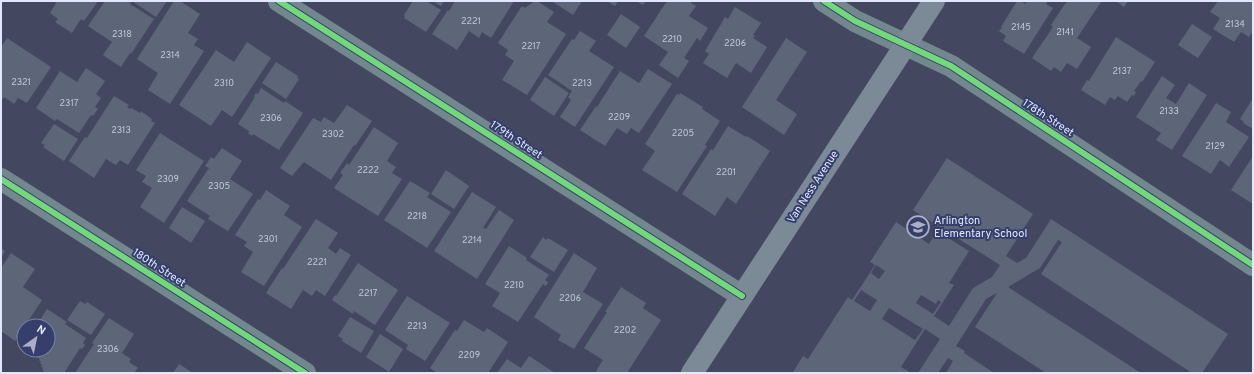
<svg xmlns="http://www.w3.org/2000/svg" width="1254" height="374" font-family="Overpass,sans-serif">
<rect width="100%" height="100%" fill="#43475f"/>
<g fill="#5d6679" fill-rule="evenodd">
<polygon points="54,1 98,1 84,21 81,19 72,33 55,22 58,19 50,13 56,3"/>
<polygon points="105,1 132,1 130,4 154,19 131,54 130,53 121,67 103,55 112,42 88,26"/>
<polygon points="132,1 167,1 156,17"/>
<polygon points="174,1 180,1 200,14 188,33 198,39 194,45 204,51 170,104 148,90 158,73 137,59"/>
<polygon points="413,1 426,1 441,10 426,32 404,18 405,16 404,15"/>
<polygon points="433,1 444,1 441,6"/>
<polygon points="455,1 514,1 491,38 482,32 479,38 469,31 457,50 432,34 448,10 449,11"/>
<polygon points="535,1 537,1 554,12 547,22 566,34 527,95 502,80 514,61 505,55 508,50 498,43 522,6 525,8"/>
<polygon points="554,1 582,1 573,15 553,2"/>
<polygon points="607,1 618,1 615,6"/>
<polygon points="636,1 646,1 643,5"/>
<polygon points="667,1 692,1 691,3 696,6 689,16 708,28 700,41 697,38 684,58 689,61 678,78 659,65 668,52 644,36"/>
<polygon points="1017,1 1021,1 1025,4 1027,1 1048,1 1046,4 1053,8 1024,54 1003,41 1006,36 999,31 1002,28 1001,27"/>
<polygon points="1067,1 1099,1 1101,2 1077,38 1091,47 1077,69 1067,63 1061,72 1054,67 1051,71 1032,58 1053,27 1051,25"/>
<polygon points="1116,1 1128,1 1124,7"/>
<polygon points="1218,1 1253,1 1253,31 1249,37 1241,32 1234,42 1213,29 1220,18 1210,12"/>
<polygon points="735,7 761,23 753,35 755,36 753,38 767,47 751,73 736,63 727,78 703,63 709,54 705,51 725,17 728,19"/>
<polygon points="621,14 640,27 626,48 607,35"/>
<polygon points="1192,24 1212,37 1198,58 1178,45"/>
<polygon points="580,31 596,41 589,51 614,67 575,127 560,117 571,100 568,97 572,91 548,75 572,39 574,40"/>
<polygon points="1116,37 1155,62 1142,82 1141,81 1134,91 1136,92 1134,96 1132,95 1127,102 1118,96 1115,100 1110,97 1105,105 1081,90 1087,80 1089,81"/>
<polygon points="7,38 51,67 27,103 18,98 14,104 4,97 1,102 1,47"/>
<polygon points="786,38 807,52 776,100 797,114 784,135 742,107"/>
<polygon points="247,42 271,58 232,117 222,110 211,126 179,105 216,50 234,62"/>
<polygon points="276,62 298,76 297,78 299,79 286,99 262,83"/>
<polygon points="86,68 105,81 96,94 101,98 95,107 98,109 93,116 91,115 79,133 57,119 55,121 36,108 60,71 77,82"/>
<polygon points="648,69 672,84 639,133 631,128 627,134 617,128 605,146 580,130 596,106 597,107 620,71 639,83"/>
<polygon points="1162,76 1175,85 1166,98 1176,104 1189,83 1207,95 1172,150 1156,140 1161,133 1136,117"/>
<polygon points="545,77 569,93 554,116 530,100"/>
<polygon points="261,88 284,103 285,101 303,113 279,150 253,134 252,136 248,133 249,131 238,124 255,97 254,96 256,93 258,94"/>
<polygon points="680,93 703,107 702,109 720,121 705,145 707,146 677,192 642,170 655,151 645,144 677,94 679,95"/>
<polygon points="114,96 129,105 127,107 130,109 131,108 140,113 141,111 152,119 151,121 155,123 128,165 120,160 116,165 106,159 94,178 69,161 85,137 87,138"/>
<polygon points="1253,98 1253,129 1243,123 1244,122 1240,119"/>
<polygon points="1216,103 1231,112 1226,122 1249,137 1229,167 1220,160 1211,174 1182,156"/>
<polygon points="347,105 372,121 355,146 354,145 331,180 304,162 292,176 280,168 313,118 321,122 324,117 334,123"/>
<polygon points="54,124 78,139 64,161 43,147 45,145 41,143"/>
<polygon points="728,126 746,137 747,136 770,151 736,204 727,197 715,216 682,194 711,149 713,150"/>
<polygon points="374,127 398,143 387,161 396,167 392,173 402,179 378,216 334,188 343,175 340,173 347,163 349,165"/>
<polygon points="160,133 204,161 164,223 140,207 152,188 142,182 146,176 136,170"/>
<polygon points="222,148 242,161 230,179 253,194 228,231 208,219 210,216 187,201 209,168 205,166 211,157 214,159"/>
<polygon points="1253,156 1253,204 1231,190"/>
<path d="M 947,158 L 1033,214 L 1006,256 L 1017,263 L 1026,258 L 1051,219 L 1228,334 L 1202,373 L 1192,373 L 1041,274 L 1062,242 L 1058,240 L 1040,268 L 1008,287 L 1141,373 L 1046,373 L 975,327 L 997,293 L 986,299 L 956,346 L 965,351 L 964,353 L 994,373 L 946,373 L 953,361 L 948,358 L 938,373 L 918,373 L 940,339 L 925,329 L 901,367 L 911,373 L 793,372 L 803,356 L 808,359 L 848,297 L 852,300 L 875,265 L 870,262 L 896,222 L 929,244 L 937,231 L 969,251 L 949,283 L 954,285 L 934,316 L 949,326 L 973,288 L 992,277 L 1000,265 L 913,210 ZM 876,265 L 885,271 L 879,279 L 871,273 ZM 861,290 L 877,300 L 870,311 L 854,301 ZM 921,295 L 936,304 L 938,300 L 941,302 L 933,314 L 916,303 ZM 889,308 L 923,329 L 915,340 L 882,319 Z"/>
<polygon points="446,170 469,186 454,209 431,194"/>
<polygon points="410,181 430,193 427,197 451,212 427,248 384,220"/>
<polygon points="266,190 290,206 284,215 302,227 264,286 241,272 253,252 244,246 247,242 235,235 258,199 260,200"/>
<polygon points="472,192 496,207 483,228 486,229 499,210 514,220 477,279 434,251"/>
<polygon points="182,207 205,221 191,243 169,228"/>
<polygon points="316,219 338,233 328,248 336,254 340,248 351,255 325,296 316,290 312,296 303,290 291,309 266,293 282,268 283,269"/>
<polygon points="543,237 546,240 548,238 568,250 554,272 530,257"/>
<polygon points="509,246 527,258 526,260 549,275 545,280 548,282 546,286 543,284 518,322 492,306 500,293 485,284"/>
<polygon points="1,248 5,251 1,258"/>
<polygon points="11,253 35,269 23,287 42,300 15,341 1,331 1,268"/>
<polygon points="574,253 597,268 583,292 603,304 574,349 558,340 561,335 534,317"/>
<polygon points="358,263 398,290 375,325 354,311 353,314 332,300 335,295 336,296"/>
<polygon points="621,287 646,303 643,308 661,320 627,373 599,373 596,371 603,360 584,348 607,312 605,312"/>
<polygon points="407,296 450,323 425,361 406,349 408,345 385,330"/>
<polygon points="80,301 85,304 87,302 105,314 91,335 67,320"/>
<polygon points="47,309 67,322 65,324 86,338 83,343 85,345 82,349 80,348 64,373 62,372 62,373 43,373 44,371 42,370 43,368 41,366 42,365 40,363 41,362 39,360 40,359 27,350 48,350 48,326 36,326"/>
<polygon points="350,317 374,331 361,353 342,341 343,339 338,336"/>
<polygon points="109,318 134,334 122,353 131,359 129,362 138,368 134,373 75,373 94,344 92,343"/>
<polygon points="464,320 484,332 487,328 508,342 488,373 437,373 430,368 455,330 457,331"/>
<polygon points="380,334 403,349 389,372 366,357"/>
<polygon points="529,356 555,373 497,373 507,359 521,368"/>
<polygon points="179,364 193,373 173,373"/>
</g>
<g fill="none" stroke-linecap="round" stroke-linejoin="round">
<g stroke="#73878f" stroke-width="22">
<polyline points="279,1 742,296"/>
<polyline points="824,1 855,21 951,66 1253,265"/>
<polyline points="1,179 305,373"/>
</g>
<polyline stroke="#7c8996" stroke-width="22" points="692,373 934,1"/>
<g stroke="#363f6c" stroke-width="8">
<g id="cycleway">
<polyline points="279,1 742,296"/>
<polyline points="824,1 855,21 951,66 1253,265"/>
<polyline points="1,179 305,373"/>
</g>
</g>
<use href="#cycleway" stroke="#71d979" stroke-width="6"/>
</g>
<defs>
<g id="school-ring" transform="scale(1.15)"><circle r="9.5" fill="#363f6c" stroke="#aaafc6" stroke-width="1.5"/><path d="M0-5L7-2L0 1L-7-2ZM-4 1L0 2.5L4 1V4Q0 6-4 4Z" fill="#aaafc6"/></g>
</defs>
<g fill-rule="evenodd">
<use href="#school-ring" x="918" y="227"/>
</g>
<g text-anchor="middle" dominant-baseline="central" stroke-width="4" stroke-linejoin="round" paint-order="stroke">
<g font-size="9" fill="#c0c7dd">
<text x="471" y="21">2221</text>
<text x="1235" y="24">2134</text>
<text x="1021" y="27">2145</text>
<text x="1065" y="32">2141</text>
<text x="122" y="34">2318</text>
<text x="672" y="39">2210</text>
<text x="735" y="43">2206</text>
<text x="531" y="46">2217</text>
<text x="170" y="55">2314</text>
<text x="1122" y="71">2137</text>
<text x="21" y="82">2321</text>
<text x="224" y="83">2310</text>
<text x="582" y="83">2213</text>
<text x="69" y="103">2317</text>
<text x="1169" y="111">2133</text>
<text x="619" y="117">2209</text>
<text x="271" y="118">2306</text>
<text x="121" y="130">2313</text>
<text x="683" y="133">2205</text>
<text x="333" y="134">2302</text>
<text x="1215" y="146">2129</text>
<text x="368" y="170">2222</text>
<text x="726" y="172">2201</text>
<text x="168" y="179">2309</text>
<text x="219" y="186">2305</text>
<text x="417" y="216">2218</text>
<text x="268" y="239">2301</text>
<text x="472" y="240">2214</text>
<text x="317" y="262">2221</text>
<text x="514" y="285">2210</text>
<text x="368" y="293">2217</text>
<text x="570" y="298">2206</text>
<text x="417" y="326">2213</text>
<text x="625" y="330">2202</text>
<text x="108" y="349">2306</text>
<text x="469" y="355">2209</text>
</g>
<g font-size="11" fill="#e1e7fe" stroke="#363f6c">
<text transform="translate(1048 118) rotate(33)">178th Street</text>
<text transform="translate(516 140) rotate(33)">179th Street</text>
<text transform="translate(813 187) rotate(-57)">Van Ness Avenue</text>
<text transform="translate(159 268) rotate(33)">180th Street</text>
</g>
<g font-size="11" fill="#e1e7fe" stroke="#363f6c" text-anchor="start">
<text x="934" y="221">Arlington<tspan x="934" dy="13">Elementary School</tspan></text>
</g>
</g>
<rect width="1254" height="374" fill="none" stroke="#e1e7fe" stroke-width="4"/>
<g transform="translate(36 338) rotate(33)"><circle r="19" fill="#363f6c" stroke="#7a82a6"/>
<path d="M0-3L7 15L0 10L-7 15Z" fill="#aaafc6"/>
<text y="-6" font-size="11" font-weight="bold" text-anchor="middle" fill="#e1e7fe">N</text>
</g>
</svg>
